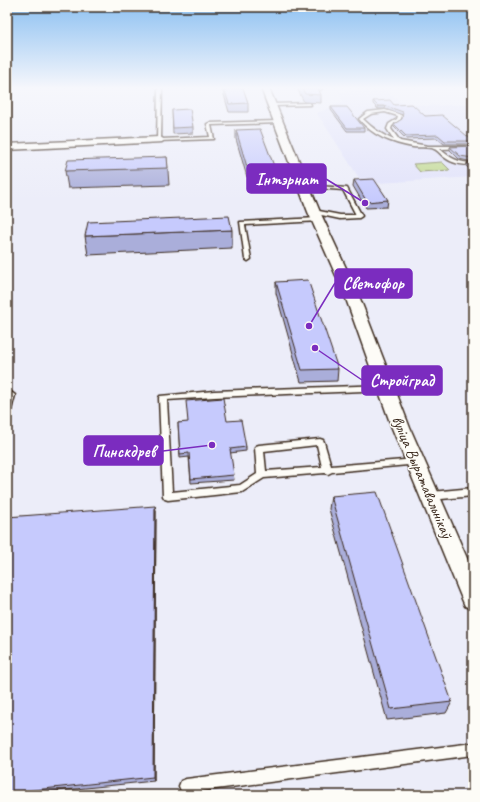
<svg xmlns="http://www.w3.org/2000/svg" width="480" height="802" font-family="Caveat,sans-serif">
<rect width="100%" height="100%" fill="#ecedf9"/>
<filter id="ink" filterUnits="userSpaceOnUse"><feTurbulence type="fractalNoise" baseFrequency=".025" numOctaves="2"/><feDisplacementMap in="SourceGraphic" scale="8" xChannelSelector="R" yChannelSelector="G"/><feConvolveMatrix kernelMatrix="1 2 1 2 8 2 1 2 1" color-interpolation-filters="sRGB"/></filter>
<g filter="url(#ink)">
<polygon fill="#e1e2fa" points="383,88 385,88 400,102 427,106 473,104 473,177 363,184 317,113 343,102 338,92"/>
<polygon fill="#c0d88e" stroke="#7e8156" points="442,162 450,170 420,172 413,164"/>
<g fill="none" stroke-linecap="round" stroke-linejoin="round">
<g stroke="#3b2a1e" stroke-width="3">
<g id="service">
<polygon points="158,88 162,88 161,139 210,137 207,124 209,123 279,121 281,122 279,123 211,125 214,139 157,141"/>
<polygon points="317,88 321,88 322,89 320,90"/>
<polygon points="310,103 311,105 272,106 270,105 272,104"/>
<path d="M 385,110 L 397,113 L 402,116 L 400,121 L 392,126 L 391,129 L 400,141 L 428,146 L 473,146 L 473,148 L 440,149 C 450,158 459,163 473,163 L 473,165 C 462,165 453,164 444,157 C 441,155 438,150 434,149 C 429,146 419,148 413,147 C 391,143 373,136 359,119 L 368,112 ZM 385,112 L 398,116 L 397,119 L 389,124 L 387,129 L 394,140 C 382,135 373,129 363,119 L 371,114 Z"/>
<polygon points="302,185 347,188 362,216 359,218 340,219 312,213 311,212 314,210 340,215 356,215 343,190 304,187 302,186"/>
<polygon points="318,218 320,219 320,221 245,225 251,259 248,261 245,259 240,222"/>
<path d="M 386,385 L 389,386 L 390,388 L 389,390 L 214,397 L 167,400 L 172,492 L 240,485 L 257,474 L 255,448 L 256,446 L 259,445 L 320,439 L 323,440 L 324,442 L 331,466 L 416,459 L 419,460 L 420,462 L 419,464 L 332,472 L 328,474 L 325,473 L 264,478 L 242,492 L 168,500 L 165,499 L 163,496 L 159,398 L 160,396 L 214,391 ZM 317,445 L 322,467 L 266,471 L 264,451 Z"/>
<polygon points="11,392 15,395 11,410 7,413 7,395"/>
<polygon points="473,488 473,496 431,500 428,499 426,496 428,493 431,492"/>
<polygon points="473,743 473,755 186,793 181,791 179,786 181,781 186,779"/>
</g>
</g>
<g stroke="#3b2a1e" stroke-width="3">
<g id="minor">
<polygon points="261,88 269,88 320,212 359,296 410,428 473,572 473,609 465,606 462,599 392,428 345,296 308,212"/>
<polygon points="159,137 162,138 164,140 162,142 7,150 7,144"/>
</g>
</g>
<use href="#service" fill="#fdfcf7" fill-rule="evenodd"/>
<use href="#minor" fill="#fdfcf7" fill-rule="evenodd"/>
</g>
<g fill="#aaaeda" stroke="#3b2a1e">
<polygon points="222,88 243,88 248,103 248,112 229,112"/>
<polygon points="297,88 318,88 321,95 321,103 304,102"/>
<polygon points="373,101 394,105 425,116 473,141 472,144 444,144 437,138 406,139 394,127 394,124 402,119 403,115 385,109 378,109 373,104"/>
<polygon points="331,107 364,128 364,131 347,131 331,110"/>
<polygon points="172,110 193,127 193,133 173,134"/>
<polygon points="236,130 274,166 274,176 247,177 236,139"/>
<polygon points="473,146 473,162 459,159 450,150 450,147"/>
<polygon points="167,157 169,185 68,188 65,171"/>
<polygon points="467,163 473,163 473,172 466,166"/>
<polygon points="354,180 388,200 387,207 366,208 353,186"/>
<polygon points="232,230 232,248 88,255 85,236"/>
<polygon points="276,282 338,369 337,381 301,382 276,293"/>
<polygon points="227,421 246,447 246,451 230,453 234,480 191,483 189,457 180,458 178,423"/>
<polygon points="331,496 452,702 446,713 387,720 329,509"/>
<polygon points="156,510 154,781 17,795 7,795 7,517"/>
</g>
<g fill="#8b8db1" stroke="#3b2a1e">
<polygon points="378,106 386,106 385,109 378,109"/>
<polygon points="155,506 156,510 154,781 153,777"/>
</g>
<g fill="#c6cafd" stroke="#3b2a1e">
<polygon points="224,88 243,88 248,103 229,104"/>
<polygon points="302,88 318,88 321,95 305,94"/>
<polygon points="390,100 394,105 412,104 425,116 442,115 473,141 445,141 438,135 406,136 394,124 402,119 403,112 386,106 378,106 373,101"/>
<polygon points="331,107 347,107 364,128 347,128"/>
<polygon points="190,109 193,127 173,128 172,110"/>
<polygon points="260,129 274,166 247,167 236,130"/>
<polygon points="473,146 473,158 460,156 450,147"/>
<polygon points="167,157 168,168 65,171 68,160"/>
<polygon points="467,163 473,163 473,168"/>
<polygon points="374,179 388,200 367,202 354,180"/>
<polygon points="229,216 232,230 85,236 88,222"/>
<polygon points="308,280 338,369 302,370 276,282"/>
<polygon points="223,398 227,421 241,420 246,447 230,449 234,475 191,479 189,453 180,454 178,423 188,422 186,401"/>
<polygon points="377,492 452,702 391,709 331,496"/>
<polygon points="155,506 153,777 7,793 7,517"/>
</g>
</g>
<linearGradient id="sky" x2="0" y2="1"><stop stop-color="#8cc0f1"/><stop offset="0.44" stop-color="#f6f7fc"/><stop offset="1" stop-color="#f6f7fc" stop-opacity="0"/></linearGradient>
<rect width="480" height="200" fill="url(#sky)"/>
<g text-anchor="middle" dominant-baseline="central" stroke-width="3" stroke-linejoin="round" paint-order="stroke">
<g font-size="16" fill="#3b2a1e" stroke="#fdfcf7">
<text transform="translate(422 477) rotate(67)">вуліца Выратавальнікаў</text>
</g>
</g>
<path fill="none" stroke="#7b2cbf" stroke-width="1.5" d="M365 203L326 179M309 326L335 283M315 348L362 380M212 445L163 451"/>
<g fill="#7b2cbf" stroke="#fdfcf7" stroke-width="1.5">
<circle cx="365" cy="203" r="4"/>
<circle cx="309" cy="326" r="4"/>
<circle cx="315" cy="348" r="4"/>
<circle cx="212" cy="445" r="4"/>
</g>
<g fill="#7b2cbf" stroke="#7b2cbf" stroke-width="1.5">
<rect x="247" y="164" width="79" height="29" rx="4"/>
<rect x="335" y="269" width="77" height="29" rx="4"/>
<rect x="362" y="366" width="80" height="29" rx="4"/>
<rect x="84" y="436" width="79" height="29" rx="4"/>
</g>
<g font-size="17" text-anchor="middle" font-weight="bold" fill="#fff">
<text x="287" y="185">Інтэрнат</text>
<text x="373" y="289">Светофор</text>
<text x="402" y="386">Стройград</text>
<text x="124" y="457">Пинскдрев</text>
</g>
<rect width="480" height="802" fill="none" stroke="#fdfcf7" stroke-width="24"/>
<rect x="12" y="12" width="456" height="778" fill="none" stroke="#3b2a1e" stroke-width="1.5" filter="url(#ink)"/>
</svg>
